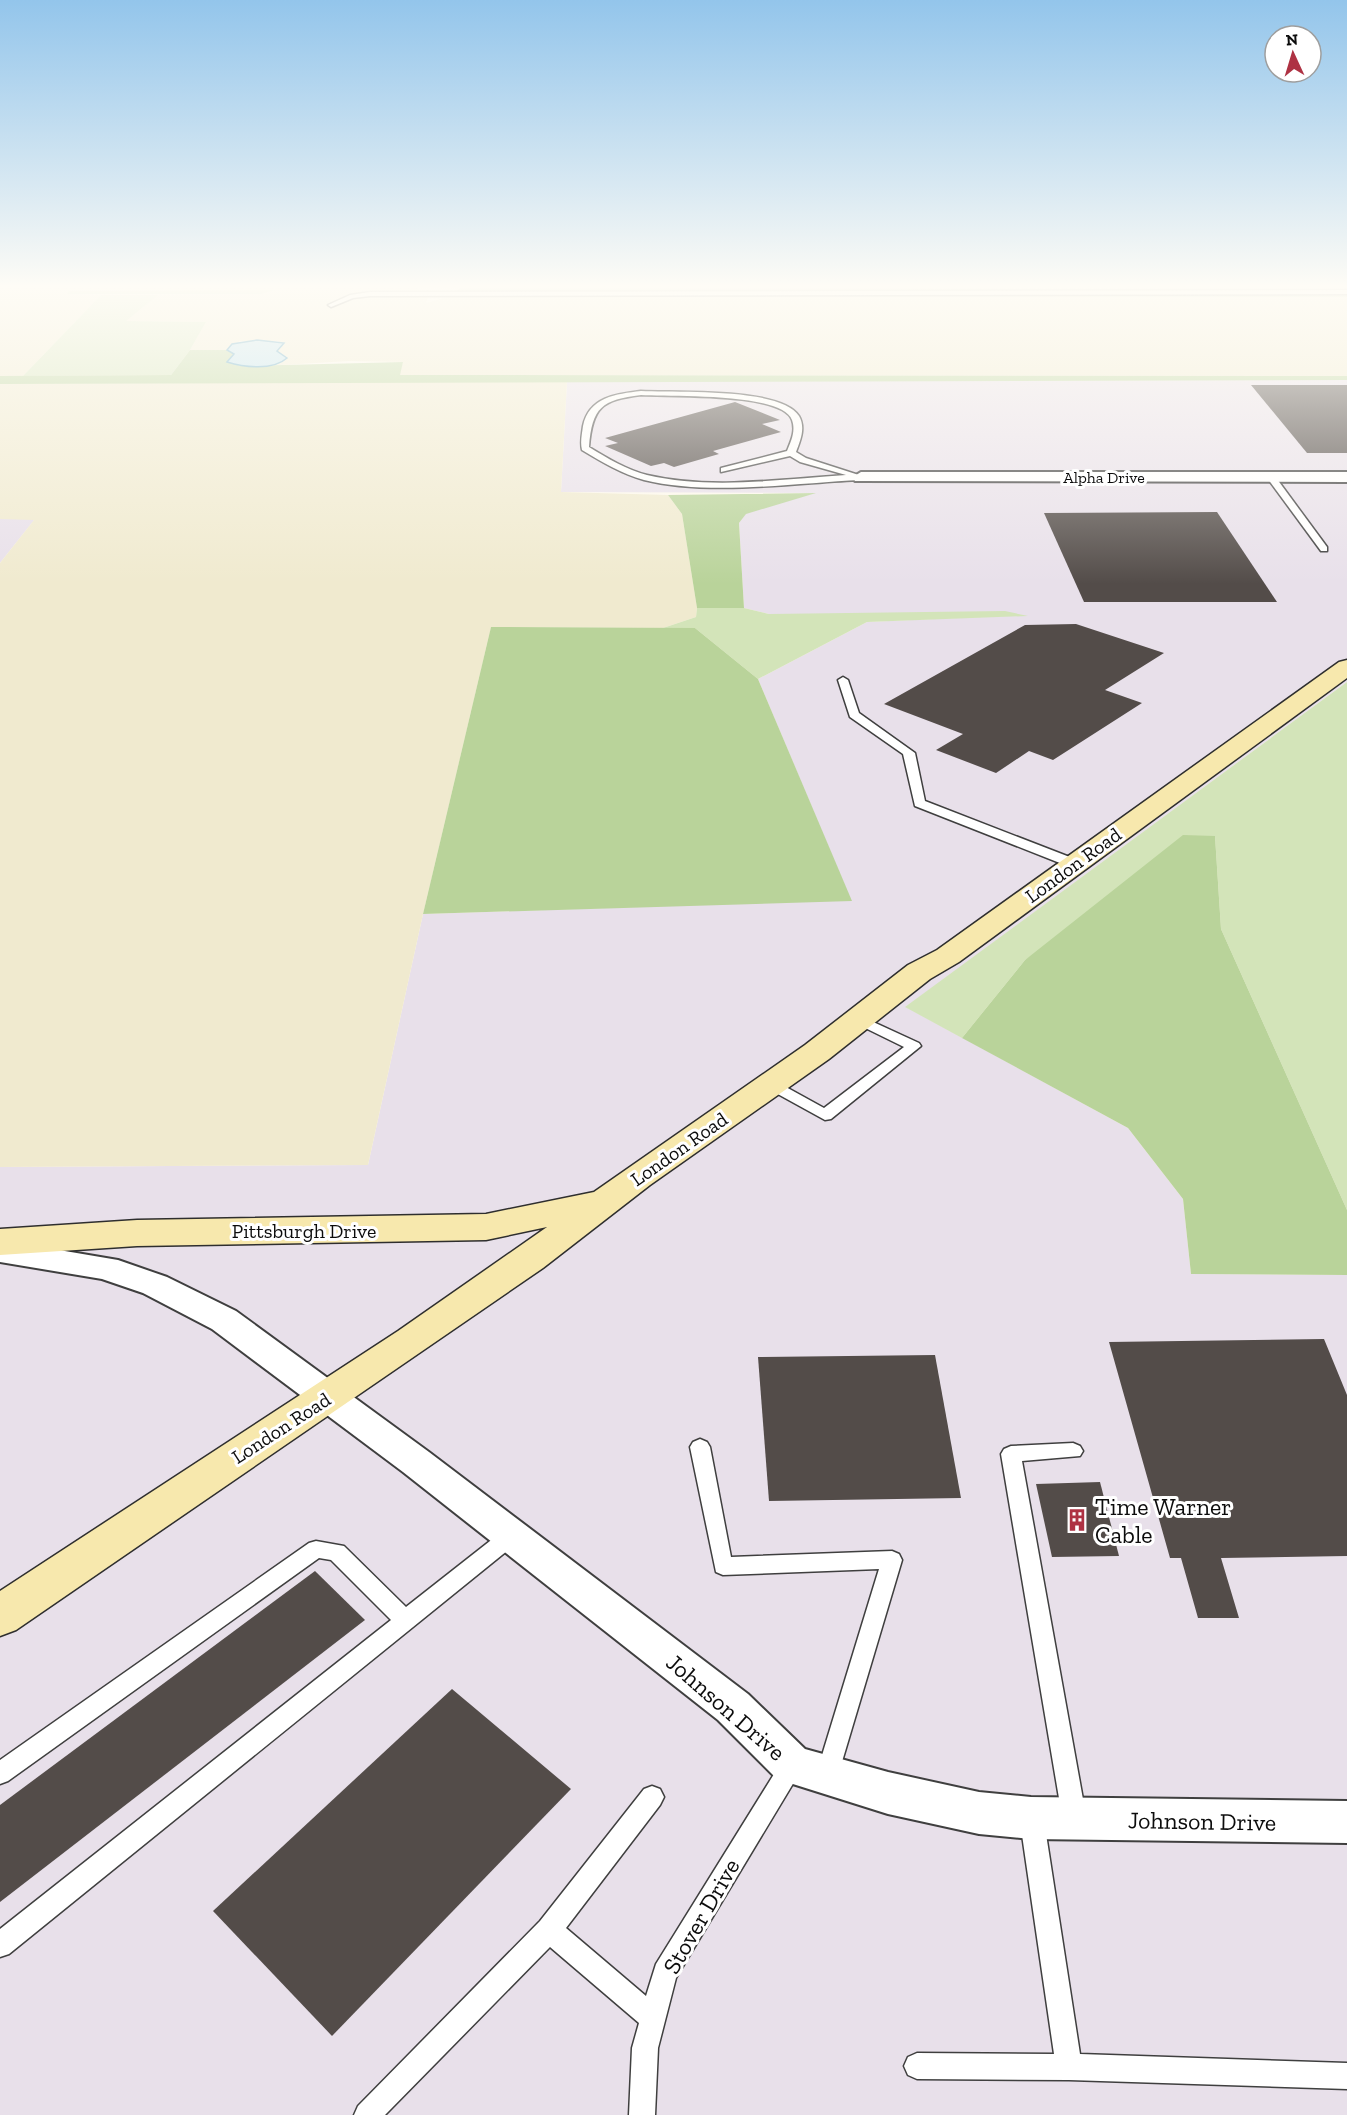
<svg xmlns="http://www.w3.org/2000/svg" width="1347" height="2115" font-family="'Zilla Slab',serif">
<rect width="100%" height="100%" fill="#fdf8ec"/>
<g fill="#e8e0ea">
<polygon points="931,288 1347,288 1347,294 1201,294 1196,289"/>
<polygon points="1347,380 1347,682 906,1007 1128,1128 1183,1199 1191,1274 1347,1275 1347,2115 0,2115 0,1167 368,1165 423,914 851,900 758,679 867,622 1025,615 769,614 744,608 739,523 746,513 813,493 561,492 567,381"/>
<polygon points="0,519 35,519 0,563"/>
</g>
<g fill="#f0eacf">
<polygon points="0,288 418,288 418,290 430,290 426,303 451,296 1347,297 1347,376 399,375 403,362 349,361 264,366 282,362 287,357 277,351 283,344 278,341 240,341 227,350 190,350 206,322 125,321 158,295 261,294 68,294 101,295 23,376 0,376"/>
<polygon points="457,288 909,288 910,289 460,288"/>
<polygon points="567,381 561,492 668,495 682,514 697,608 696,617 663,628 491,627 423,914 368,1165 0,1167 0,563 34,520 0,519 0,384"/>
</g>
<g fill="#d3e4b9">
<polygon points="101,295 158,295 126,321 206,322 190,350 171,375 23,376"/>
<polygon points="697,608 744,608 769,614 1005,611 1028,616 867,622 758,679 695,628 663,628 696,617"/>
<polygon points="1347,682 1347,1210 1221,929 1215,836 1025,960 962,1038 905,1007"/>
</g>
<g fill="#b9d39a">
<polygon points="460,288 1196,289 1202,294 1347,294 1347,297 451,296"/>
<polygon points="274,290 261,294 67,294 69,291"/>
<polygon points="190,350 227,350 234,354 239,366 403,362 400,375 1347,376 1347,380 0,384 0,376 171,375"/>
<polygon points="816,493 746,514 739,523 744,608 697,608 682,514 668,495"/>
<polygon points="491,627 695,628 758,679 852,901 423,914"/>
<polygon points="1183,835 1215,836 1221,929 1347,1210 1347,1275 1191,1274 1183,1199 1128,1128 962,1038 1025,960"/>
</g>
<path fill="#b5dff0" stroke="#449ac0" stroke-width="1.5" d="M 257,340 L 284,343 L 277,351 L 287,358 C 273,371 243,367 227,362 L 234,354 L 227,350 L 232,344 Z"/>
<g fill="#534c49">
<polygon points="1251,385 1347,385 1347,453 1307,453"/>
<polygon points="735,402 780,420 762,424 781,432 713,451 719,454 674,467 664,463 651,466 605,446 618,443 605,438"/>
<polygon points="1217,512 1277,602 1084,602 1044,513"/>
<polygon points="1076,624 1164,653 1105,690 1142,703 1053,760 1029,751 996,773 936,750 963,734 884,704 1025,625"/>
<polygon points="1324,1339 1347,1395 1347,1556 1221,1558 1239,1618 1198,1618 1181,1558 1170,1558 1109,1342"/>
<polygon points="935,1355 961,1498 769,1501 758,1357"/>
<polygon points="1100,1482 1119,1556 1052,1557 1036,1484"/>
<polygon points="315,1571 365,1620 0,1902 0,1805"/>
<polygon points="452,1689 571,1789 332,2036 213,1911"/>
</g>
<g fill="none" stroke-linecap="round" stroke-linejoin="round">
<g stroke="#3f3f3f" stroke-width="3">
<g id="lane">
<polygon points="1347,290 1347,294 370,296 353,298 331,307 328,305 350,295 370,292"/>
<path d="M 641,391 C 675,393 781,387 799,416 C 806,428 800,441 796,452 L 806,458 L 865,477 L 861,480 C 795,483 708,496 644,480 C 622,474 602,462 582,450 C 580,442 582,434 583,426 C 589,397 616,394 641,391 ZM 641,395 C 669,397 782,392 792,420 C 796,431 791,441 787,451 L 721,468 L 721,472 L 790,456 L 800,462 L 846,475 C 782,479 711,490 647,475 C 627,470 607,458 589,447 C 592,407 602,400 641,395 Z"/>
<polygon points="1268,475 1274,475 1327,547 1327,551 1321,551 1268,479"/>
<polygon points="843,677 848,680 859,713 915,753 925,801 1080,861 1081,864 1080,867 1070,867 915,806 903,754 850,717 838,680"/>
<polygon points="858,1015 919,1043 921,1046 831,1119 825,1120 765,1087 762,1084 765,1081 775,1081 824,1108 904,1047 853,1022 851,1019 853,1016"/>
<polygon points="700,1439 707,1442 710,1447 731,1557 892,1551 899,1554 902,1560 838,1775 835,1783 827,1786 819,1783 816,1775 879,1569 723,1575 716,1572 690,1447 693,1442"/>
<polygon points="1073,1443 1080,1446 1083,1451 1080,1456 1022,1461 1086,1816 1082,1824 1074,1827 1066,1824 1062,1816 1001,1454 1004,1449 1011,1446"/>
<polygon points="511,1528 518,1530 521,1536 518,1542 9,1954 0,1957 0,1929 391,1620 331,1560 319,1558 8,1781 0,1784 0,1760 309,1543 316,1541 344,1546 406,1607 504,1530"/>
<polygon points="792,1754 800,1758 803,1765 800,1772 676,1978 658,2048 655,2115 629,2115 632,2048 639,2023 550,1947 385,2115 354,2115 358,2106 540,1921 644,1789 652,1786 660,1789 664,1797 660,1805 566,1928 646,1996 656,1964 784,1758"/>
<polygon points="1032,1810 1040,1813 1044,1821 1080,2054 1347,2063 1347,2089 1069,2080 917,2079 908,2075 904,2066 908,2057 917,2053 1054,2054 1020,1821 1024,1813"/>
</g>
</g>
<g stroke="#3f3f3f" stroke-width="4">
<g id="street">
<polygon points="861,472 1347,472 1347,482 855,481 853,477"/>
<polygon points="0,1240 118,1260 167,1277 236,1311 429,1452 748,1694 805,1749 888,1772 979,1792 1031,1797 1347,1801 1347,1843 1031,1839 979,1834 888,1814 777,1779 718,1720 403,1472 212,1329 143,1293 102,1279 0,1262"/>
</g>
</g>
<g stroke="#2e2e2e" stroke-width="3">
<polygon id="secondary" points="1347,660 1347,678 959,962 930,979 829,1059 650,1185 543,1268 16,1630 0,1636 0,1591 398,1331 547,1227 486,1240 137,1246 0,1255 0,1229 137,1220 486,1214 594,1192 805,1045 908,965 937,950 1339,662"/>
</g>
<use href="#lane" fill="#fff" fill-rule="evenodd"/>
<use href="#street" fill="#fff" fill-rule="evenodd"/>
<use href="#secondary" fill="#f7e8ad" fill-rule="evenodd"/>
</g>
<linearGradient id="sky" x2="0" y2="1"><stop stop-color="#93c5eb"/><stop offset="0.49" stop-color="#fefcf6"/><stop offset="1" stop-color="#fefcf6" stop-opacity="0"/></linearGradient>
<rect width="1347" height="584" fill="url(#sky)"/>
<defs>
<g id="building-bare" transform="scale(1.8)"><path d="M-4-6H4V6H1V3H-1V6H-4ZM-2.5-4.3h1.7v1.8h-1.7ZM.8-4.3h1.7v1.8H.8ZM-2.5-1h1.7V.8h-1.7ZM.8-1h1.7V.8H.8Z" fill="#ae3243" stroke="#fff" stroke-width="2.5" paint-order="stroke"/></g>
</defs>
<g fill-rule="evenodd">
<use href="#building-bare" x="1077" y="1520"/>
</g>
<g text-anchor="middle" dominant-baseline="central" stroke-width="6" stroke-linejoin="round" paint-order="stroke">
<g font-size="16" fill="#0c0c0c" stroke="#fff">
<text x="1104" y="477">Alpha Drive</text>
</g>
<g font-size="20" fill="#0c0c0c" stroke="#fff">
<text transform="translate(1073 865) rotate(-36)">London Road</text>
<text transform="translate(679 1149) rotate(-35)">London Road</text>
<text x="304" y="1231">Pittsburgh Drive</text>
<text transform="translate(281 1428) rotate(-33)">London Road</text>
</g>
<g font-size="24" fill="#0c0c0c" stroke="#fff" text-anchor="start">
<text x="1095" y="1506">Time Warner<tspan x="1095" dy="28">Cable</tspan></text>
</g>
<g font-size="24" fill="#0c0c0c" stroke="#fff">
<text transform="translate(726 1707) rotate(41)">Johnson Drive</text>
<text transform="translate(1202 1821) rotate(1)">Johnson Drive</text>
<text transform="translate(701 1916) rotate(-60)">Stover Drive</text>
</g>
</g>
<g transform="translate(1293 54) rotate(356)"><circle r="28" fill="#ffffff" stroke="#9e9e9e" stroke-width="1.5"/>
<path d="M0-4.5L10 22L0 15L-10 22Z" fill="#ae3243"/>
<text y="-9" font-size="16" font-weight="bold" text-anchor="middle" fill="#0c0c0c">N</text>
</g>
</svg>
